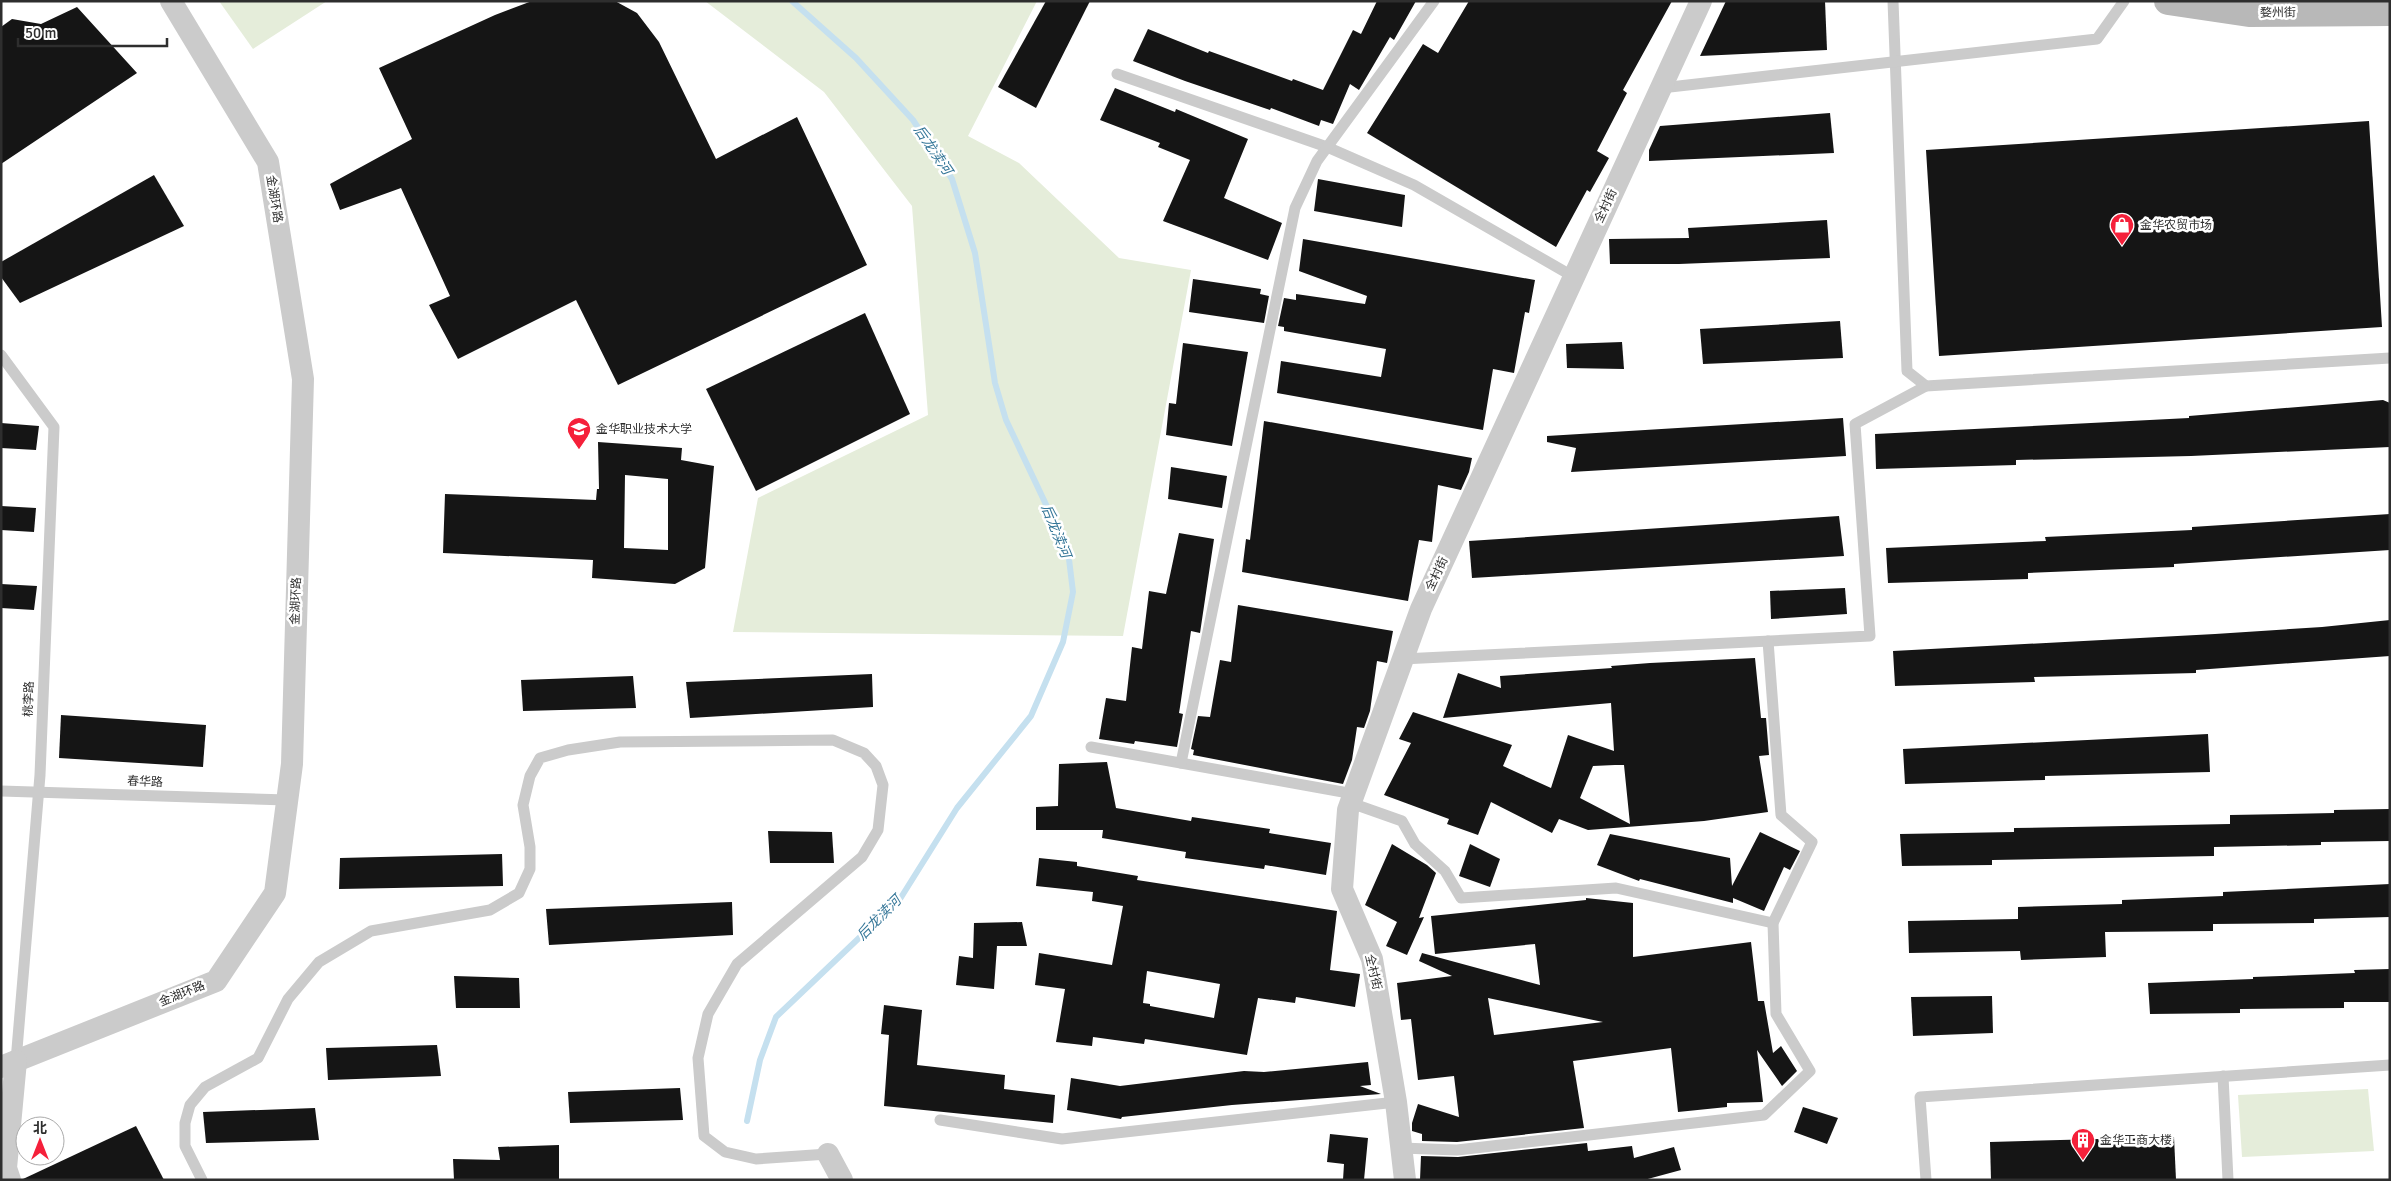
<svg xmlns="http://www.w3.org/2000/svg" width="2391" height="1181" font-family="Signika,'Noto Sans SC',sans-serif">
<rect width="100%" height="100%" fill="#fff"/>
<g fill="#e5edda">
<polygon points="219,1 327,1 253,49"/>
<polygon points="705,1 1037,1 968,136 1019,163 1119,258 1191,270 1123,636 733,632 758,498 928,415 912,206 824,92"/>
<polygon points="2368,1089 2374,1151 2242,1157 2238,1095"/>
</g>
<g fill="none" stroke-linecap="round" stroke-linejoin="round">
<polyline stroke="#c5e0ef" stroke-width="6" points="747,1121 760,1060 776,1017 900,899 957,808 1031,716 1063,642 1073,592 1068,551 1006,420 995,383 975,253 952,179 913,120 856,58 792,1"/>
</g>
<g fill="#151515" fill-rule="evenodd">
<polygon points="532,1 615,1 637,13 659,42 716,159 797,117 867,265 618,385 576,300 458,359 429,305 450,296 401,188 340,210 330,184 412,139 379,68 495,15"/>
<polygon points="1046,1 1090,1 1036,108 998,87"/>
<polygon points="1377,1 1416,1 1394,40 1390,37 1359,90 1350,84 1333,124 1321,120 1319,126 1271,108 1270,110 1185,81 1133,61 1148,29 1208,53 1209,51 1292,81 1293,79 1323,90 1353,30 1361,34"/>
<polygon points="1469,1 1672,1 1623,90 1627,93 1597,151 1609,158 1590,192 1587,190 1556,247 1367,133 1423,44 1438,53"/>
<polygon points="1726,1 1825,1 1827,50 1700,56"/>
<polygon points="77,7 137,73 1,164 1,27 12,19 41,24"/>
<polygon points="1115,88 1175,112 1176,109 1248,139 1224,198 1282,223 1268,260 1163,221 1190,160 1158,147 1160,143 1100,120"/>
<polygon points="1830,113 1834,153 1649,161 1649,150 1660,126"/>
<polygon points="2369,121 2382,327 1939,356 1926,150"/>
<polygon points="154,175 184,226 20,303 1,277 1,262"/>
<polygon points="1318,179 1405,195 1402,227 1314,211"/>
<polygon points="1827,220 1830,258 1679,264 1610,264 1609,239 1689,238 1688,228"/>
<polygon points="1303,239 1535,280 1529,313 1525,312 1514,373 1493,369 1483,430 1277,393 1281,361 1381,377 1386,349 1284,331 1284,327 1278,326 1284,298 1296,300 1296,294 1365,304 1367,296 1299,271"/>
<polygon points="1193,279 1261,289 1260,294 1269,296 1264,323 1189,312"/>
<polygon points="865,313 910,414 756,491 706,389"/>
<polygon points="1840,321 1843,358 1703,364 1700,329"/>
<polygon points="1622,342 1624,369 1567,368 1566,344"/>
<polygon points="1183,343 1248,352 1232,446 1166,435 1169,403 1176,404"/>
<polygon points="2383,400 2390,403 2390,447 2191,456 2016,460 2016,465 1876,469 1875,434 2189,418 2189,416"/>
<polygon points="1843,418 1846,456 1571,472 1576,448 1547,442 1547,436"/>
<polygon points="1264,421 1472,458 1469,472 1461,490 1438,485 1432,542 1419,540 1408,601 1242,572 1246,539 1250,540"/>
<polygon points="1,423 39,426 36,450 1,448"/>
<path d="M 598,442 L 682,448 L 681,460 L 714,466 L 705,568 L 675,584 L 592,578 L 593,560 L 443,553 L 445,494 L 596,500 L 597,489 L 599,489 ZM 625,475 L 668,479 L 668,550 L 624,548 Z"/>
<polygon points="1171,467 1227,476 1222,508 1168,499"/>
<polygon points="1,506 36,508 34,532 1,530"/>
<polygon points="2390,514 2390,550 2174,564 2174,567 2028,573 2028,579 1888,583 1886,548 2046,541 2045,537 2192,530 2192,527"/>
<polygon points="1839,516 1844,556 1472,578 1469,541"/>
<polygon points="1179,533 1214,539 1200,633 1191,631 1180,707 1179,713 1183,714 1177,747 1135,741 1134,744 1099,739 1106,698 1126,701 1132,647 1142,649 1149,591 1166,594"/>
<polygon points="1,584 37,586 34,610 1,608"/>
<polygon points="1845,588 1847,614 1771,619 1770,591"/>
<polygon points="1238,605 1393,631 1387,663 1377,661 1370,711 1364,728 1357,727 1352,760 1343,784 1193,755 1194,750 1191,749 1198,716 1210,717 1220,660 1231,662"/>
<polygon points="2390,620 2390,656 2196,670 2196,673 2034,677 2035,682 1895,686 1893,651 2215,634 2322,627"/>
<path d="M 1755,658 L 1761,718 L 1766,718 L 1769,755 L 1759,756 L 1768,812 L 1704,821 L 1588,830 L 1559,819 L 1552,833 L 1491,802 L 1478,835 L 1447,824 L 1449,819 L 1384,795 L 1411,743 L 1399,739 L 1413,712 L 1512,745 L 1503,766 L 1551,788 L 1568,735 L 1614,751 L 1611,703 L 1443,718 L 1458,673 L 1501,688 L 1500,676 L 1612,668 L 1611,666 L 1650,663 ZM 1615,765 L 1624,765 L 1630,824 L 1580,798 L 1593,766 Z"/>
<polygon points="872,674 873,707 690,718 686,682"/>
<polygon points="633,676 636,708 523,711 521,680"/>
<polygon points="61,715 206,725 203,767 59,758"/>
<polygon points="2208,734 2210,772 2045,776 2045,780 1905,784 1903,749"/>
<polygon points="1107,762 1116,808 1191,821 1192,817 1270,829 1269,833 1331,843 1326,875 1265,865 1264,869 1185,858 1186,852 1102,838 1103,830 1036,830 1036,807 1058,806 1059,764"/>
<polygon points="2390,809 2390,841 2321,842 2321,845 2214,847 2214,856 1992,860 1992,865 1902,866 1900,834 2014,832 2014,828 2230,824 2230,815 2334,813 2334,810"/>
<polygon points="768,831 832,832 834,863 770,863"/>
<polygon points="1760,832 1800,851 1790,870 1784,867 1764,911 1733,898 1733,903 1640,879 1639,881 1597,865 1610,834 1730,858 1732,886"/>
<polygon points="1392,844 1427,865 1436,873 1419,918 1424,917 1407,955 1386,946 1397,922 1365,905"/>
<polygon points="1470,844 1500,859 1490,887 1459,876"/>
<polygon points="502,854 503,886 339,889 340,858"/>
<path d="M 1039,858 L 1077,862 L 1077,866 L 1138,876 L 1137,880 L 1337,911 L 1330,970 L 1360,974 L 1355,1007 L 1296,997 L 1295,1003 L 1258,998 L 1247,1055 L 1145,1039 L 1144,1044 L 1093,1037 L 1092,1046 L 1056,1042 L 1065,989 L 1035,985 L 1039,953 L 1112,965 L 1123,906 L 1092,901 L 1093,892 L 1036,886 ZM 1147,971 L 1220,984 L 1214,1018 L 1150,1006 L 1150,1004 L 1143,1003 Z"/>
<polygon points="2390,884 2390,917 2314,919 2314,923 2213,924 2213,931 2105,932 2106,957 2021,960 2020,951 1909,953 1908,921 2018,919 2018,907 2122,904 2122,900 2223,896 2223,892"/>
<path d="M 1586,898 L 1633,903 L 1633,957 L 1751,942 L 1758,1001 L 1764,1001 L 1773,1053 L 1781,1046 L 1797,1071 L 1782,1086 L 1757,1050 L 1763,1102 L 1727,1103 L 1727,1107 L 1678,1112 L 1671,1048 L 1573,1061 L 1584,1128 L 1457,1142 L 1422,1141 L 1422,1134 L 1412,1131 L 1412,1123 L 1418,1104 L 1459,1117 L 1454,1076 L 1418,1080 L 1411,1019 L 1401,1020 L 1397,983 L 1452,976 L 1419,961 L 1422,953 L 1540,985 L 1535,944 L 1435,954 L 1431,916 L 1586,900 ZM 1488,998 L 1603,1022 L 1494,1035 Z"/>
<polygon points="732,902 733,935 549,945 546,909"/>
<polygon points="1022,922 1027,946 997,946 994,989 956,985 959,956 973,958 974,923"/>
<polygon points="2390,969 2390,1002 2344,1002 2344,1008 2240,1009 2240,1013 2150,1014 2148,983 2253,979 2253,977 2355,973 2354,970"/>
<polygon points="454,976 519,978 520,1008 456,1008"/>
<polygon points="1992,996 1993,1033 1913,1036 1911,997"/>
<polygon points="884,1005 922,1010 917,1065 1005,1075 1004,1089 1055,1095 1053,1123 884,1106 889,1035 881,1034"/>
<polygon points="437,1045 441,1076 328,1080 326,1048"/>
<polygon points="1368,1062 1371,1085 1360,1086 1381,1094 1232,1105 1122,1117 1121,1119 1067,1110 1071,1078 1120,1086 1244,1071 1264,1072"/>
<polygon points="680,1088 683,1120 570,1123 568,1092"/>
<polygon points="1803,1107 1838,1118 1827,1144 1794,1132"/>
<polygon points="315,1108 319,1140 206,1143 203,1112"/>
<polygon points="136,1126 164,1180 23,1180 23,1179"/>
<polygon points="1330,1134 1368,1138 1364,1180 1343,1180 1344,1164 1327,1162"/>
<polygon points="2174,1137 2176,1180 1991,1180 1990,1142"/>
<polygon points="1587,1143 1588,1151 1632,1146 1634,1158 1674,1147 1681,1170 1644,1180 1420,1180 1421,1156 1458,1157"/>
<polygon points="559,1145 559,1180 454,1180 453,1159 500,1160 498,1147"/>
</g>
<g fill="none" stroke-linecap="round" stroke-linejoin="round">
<g stroke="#cbcbcb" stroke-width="11">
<polyline points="1893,1 1907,371 1926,386 2390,358"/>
<polyline points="1117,74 1327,147 1414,185 1574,277"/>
<polyline points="1661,88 2097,39 2124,1"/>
<polyline points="1,355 54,427 40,775 16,1061"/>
<polyline points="1402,659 1870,636 1855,424 1926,386"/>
<polyline points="1091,747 1354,794"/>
<polyline points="1181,763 1295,208 1317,161 1434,1"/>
<polyline points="1,791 287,800"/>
<polyline points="1351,803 1402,821 1415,844 1445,871 1461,898 1616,888 1773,923"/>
<polyline points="2223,1076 2228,1180"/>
<polyline points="940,1120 1062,1139 1396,1102"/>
<polyline points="1401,1148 1457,1150 1764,1115 1810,1071 1776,1014 1773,923 1812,842 1781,815 1768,641"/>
<polyline points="202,1180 185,1146 185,1123 190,1105 205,1087 258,1058 288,999 319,962 371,931 490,910 519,893 530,869 530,847 523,805 530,776 540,758 568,750 620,742 833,740 864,753 876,766 883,785 878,830 862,857 737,964 708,1014 698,1058 704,1136 725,1152 756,1159 828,1154"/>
<polyline points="1926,1180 1920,1097 2390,1065"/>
</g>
<g stroke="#cbcbcb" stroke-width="22">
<polyline points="1,1067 216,981 275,893 292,764 303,379 268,162 171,1"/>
<polyline points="828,1154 842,1180"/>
<polyline points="10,1180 6,1168 16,1061"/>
<polyline points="1405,1180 1396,1102 1372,959 1342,889 1348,810 1421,609 1701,1"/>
</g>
<polyline stroke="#b8b8b8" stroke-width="28" points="2168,1 2249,13 2390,12"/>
</g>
<defs>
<g id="shop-pin" transform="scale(1.25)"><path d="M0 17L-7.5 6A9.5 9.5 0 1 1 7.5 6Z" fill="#f5203a" stroke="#fff"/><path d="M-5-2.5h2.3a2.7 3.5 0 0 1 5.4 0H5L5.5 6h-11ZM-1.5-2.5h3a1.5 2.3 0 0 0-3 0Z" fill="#fff"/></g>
<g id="university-pin" transform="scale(1.25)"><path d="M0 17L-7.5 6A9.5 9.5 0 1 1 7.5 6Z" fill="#f5203a" stroke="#fff"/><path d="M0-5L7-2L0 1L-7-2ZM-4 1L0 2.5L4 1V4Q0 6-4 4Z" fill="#fff"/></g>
<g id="building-pin" transform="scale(1.25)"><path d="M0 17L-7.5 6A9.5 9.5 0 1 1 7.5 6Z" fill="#f5203a" stroke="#fff"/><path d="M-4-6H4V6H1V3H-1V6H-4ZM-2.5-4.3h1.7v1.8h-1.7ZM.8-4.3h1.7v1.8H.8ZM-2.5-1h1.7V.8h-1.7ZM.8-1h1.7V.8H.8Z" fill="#fff"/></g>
</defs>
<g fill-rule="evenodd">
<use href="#shop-pin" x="2122" y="225"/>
<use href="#university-pin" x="579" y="429"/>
<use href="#building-pin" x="2083" y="1140"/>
</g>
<g text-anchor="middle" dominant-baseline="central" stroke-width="5" stroke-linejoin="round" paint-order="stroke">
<g font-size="12" fill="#2e2e2e" stroke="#fff">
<text transform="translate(2278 13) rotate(-1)">婺州街</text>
<text transform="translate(274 199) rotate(81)">金湖环路</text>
<text transform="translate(1606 206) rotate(-65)">全村街</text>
<text transform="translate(1437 574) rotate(-65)">全村街</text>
<text transform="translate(296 601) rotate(-88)">金湖环路</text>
<text transform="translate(29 699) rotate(-88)">桃李路</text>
<text transform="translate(145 782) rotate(2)">春华路</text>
<text transform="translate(1373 972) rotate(77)">全村街</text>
<text transform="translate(182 994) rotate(-22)">金湖环路</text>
</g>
<g font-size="12" fill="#2e2e2e" stroke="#fff" text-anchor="start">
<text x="2140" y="225">金华农贸市场</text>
<text x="596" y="429">金华职业技术大学</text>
<text x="2100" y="1140">金华工商大楼</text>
</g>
<g font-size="14" font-style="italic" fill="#347698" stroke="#fff">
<text transform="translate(933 150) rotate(56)">后龙渎河</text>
<text transform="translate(1056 531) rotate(68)">后龙渎河</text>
<text transform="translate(879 918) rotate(-45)">后龙渎河</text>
</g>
</g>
<rect width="2391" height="1181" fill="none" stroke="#2e2e2e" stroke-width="5"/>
<g transform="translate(40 1141)"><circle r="24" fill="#ffffff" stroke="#ababab"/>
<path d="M0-4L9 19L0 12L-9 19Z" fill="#f5203a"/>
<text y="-8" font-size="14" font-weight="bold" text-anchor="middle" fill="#2e2e2e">北</text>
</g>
<path d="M18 38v8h149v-8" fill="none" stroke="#2e2e2e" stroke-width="2.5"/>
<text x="25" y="38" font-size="15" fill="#2e2e2e" stroke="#ffffff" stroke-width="4" paint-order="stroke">50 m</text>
</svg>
